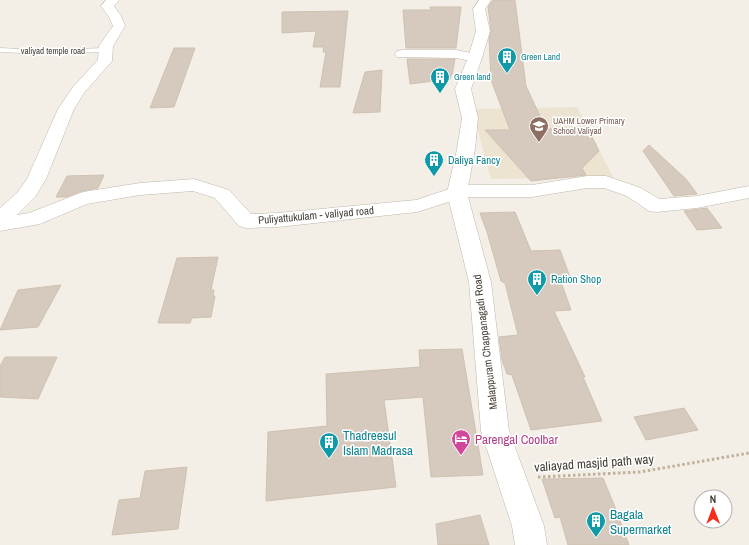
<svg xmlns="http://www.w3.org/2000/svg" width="749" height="545" font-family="'Archivo Narrow',sans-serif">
<rect width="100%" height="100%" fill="#f3efe7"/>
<polygon fill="#ece3d1" points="577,107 613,177 491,179 472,109"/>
<g fill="#d5cabd" stroke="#cfc1b0">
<polygon points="496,0 515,0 526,86 546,129 588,129 599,151 582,168 586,175 531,181 485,130 510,130 491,80 489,39 491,31 488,7 492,1"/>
<polygon points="430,7 461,7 456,48 406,48 403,10 431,10"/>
<polygon points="348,11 340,87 320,87 326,52 323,52 324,47 313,47 316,31 282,33 282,12"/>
<polygon points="174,48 195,48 174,107 150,108"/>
<polygon points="407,59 455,59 452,75 451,75 450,79 410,84"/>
<polygon points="382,70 380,112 353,113 365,72"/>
<polygon points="649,145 686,179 697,194 674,196 643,151"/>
<polygon points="104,175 98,188 82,191 66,197 56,197 67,176"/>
<polygon points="707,208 722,228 697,230 684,211"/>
<polygon points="515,212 531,251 560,250 570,277 561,282 571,310 554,311 585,377 583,377 602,421 531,430 512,375 507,374 502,360 499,337 518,335 505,283 501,281 487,232 480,213"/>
<polygon points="218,257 211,290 214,290 213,296 215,296 211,317 192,318 190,323 158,323 177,258"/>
<polygon points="61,285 38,327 0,330 18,290"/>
<polygon points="462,349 483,475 431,477 423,397 384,400 396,487 266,501 268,432 327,426 326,374 420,367 419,350"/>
<polygon points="5,357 57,357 38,399 0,397 0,366"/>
<polygon points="684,408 698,430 646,440 634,417"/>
<polygon points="187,467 178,529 112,535 119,500 140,498 145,471"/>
<polygon points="603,478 615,507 629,545 568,545 560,517 555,518 542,479"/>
<polygon points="480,515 489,545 438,545 436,524"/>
</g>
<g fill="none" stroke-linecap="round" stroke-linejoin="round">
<g stroke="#bfb6aa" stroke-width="1">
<polygon id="service" points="0,48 43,50 106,48 110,50 106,52 43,54 0,52"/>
</g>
<g stroke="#bfb6aa" stroke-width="1">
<g id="minor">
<polygon points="106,0 119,0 114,6 121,16 125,26 113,46 112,61 84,93 74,109 46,179 35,197 17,215 29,213 83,192 140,183 194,179 229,190 251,214 278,213 416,200 449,189 450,187 457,185 532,185 587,176 606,176 641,188 659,199 697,196 749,186 749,198 697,208 656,212 649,211 627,196 604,188 587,188 532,197 464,197 417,212 278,227 246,228 239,226 215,198 193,191 140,195 87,204 40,224 0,231 0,208 18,192 27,179 58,109 73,87 98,60 99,46 113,26 109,17 101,6"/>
<polygon points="402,50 456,50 480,55 482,58 480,61 475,62 456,58 397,57 395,54 397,51"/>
</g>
</g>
<g stroke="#bfb6aa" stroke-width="1">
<polygon id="tertiary" points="479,0 491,0 485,9 490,31 482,58 471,89 478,118 475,149 467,193 491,282 509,431 544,526 547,545 515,545 512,526 481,431 469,282 447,193 457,149 462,118 455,89 468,58 476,31 473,9"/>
</g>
<polyline stroke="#c0b19b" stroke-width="3" stroke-dasharray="2.5 2.5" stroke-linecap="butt" points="538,477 640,472 749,453"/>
<use href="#service" fill="#fff" fill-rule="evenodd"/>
<use href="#minor" fill="#fff" fill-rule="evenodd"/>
<use href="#tertiary" fill="#fff" fill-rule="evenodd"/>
</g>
<defs>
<g id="building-pin" transform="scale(1)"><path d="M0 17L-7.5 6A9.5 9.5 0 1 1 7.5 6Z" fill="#0f9aa8" stroke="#fff"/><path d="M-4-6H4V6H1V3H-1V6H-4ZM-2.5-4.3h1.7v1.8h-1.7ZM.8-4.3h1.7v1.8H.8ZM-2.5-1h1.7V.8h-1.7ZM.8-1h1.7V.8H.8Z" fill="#fff"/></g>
<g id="school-pin" transform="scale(1)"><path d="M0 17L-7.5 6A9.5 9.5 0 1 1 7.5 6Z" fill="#8d6e63" stroke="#fff"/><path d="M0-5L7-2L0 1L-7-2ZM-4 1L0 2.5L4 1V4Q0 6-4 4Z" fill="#fff"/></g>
<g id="hotel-pin" transform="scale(1)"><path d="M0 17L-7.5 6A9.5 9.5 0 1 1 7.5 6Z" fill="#d1479c" stroke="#fff"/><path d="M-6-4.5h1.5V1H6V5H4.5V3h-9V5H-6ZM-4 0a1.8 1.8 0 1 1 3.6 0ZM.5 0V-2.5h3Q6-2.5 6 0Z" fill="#fff"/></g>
</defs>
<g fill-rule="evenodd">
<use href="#building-pin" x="507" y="57"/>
<use href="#building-pin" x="440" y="77"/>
<use href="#school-pin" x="539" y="126"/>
<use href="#building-pin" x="434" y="160"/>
<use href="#building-pin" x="537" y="279"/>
<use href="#hotel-pin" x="461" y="439"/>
<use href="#building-pin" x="329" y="442"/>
<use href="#building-pin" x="596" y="521"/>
</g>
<g text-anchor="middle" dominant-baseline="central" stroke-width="3" stroke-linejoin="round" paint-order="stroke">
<g font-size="9" fill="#463f36" stroke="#fff">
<text x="53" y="51">valiyad temple road</text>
</g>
<g font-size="9" fill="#0d838f" stroke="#fff" text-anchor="start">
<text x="521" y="57">Green Land</text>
<text x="454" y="77">Green land</text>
</g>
<g font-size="9" fill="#785e54" stroke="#fff" text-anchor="start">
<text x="553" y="121">UAHM Lower Primary<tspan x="553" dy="10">School Valiyad</tspan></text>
</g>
<g font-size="11" fill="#0d838f" stroke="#fff" text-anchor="start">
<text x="448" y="160">Daliya Fancy</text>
<text x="551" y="279">Ration Shop</text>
</g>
<g font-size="11" fill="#463f36" stroke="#fff">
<text transform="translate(316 215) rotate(-5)">Puliyattukulam - valiyad road</text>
<text transform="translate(485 342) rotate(-97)">Malappuram Chappanagadi Road</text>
</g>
<g font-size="13" fill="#0d838f" stroke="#fff" text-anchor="start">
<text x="343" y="435">Thadreesul<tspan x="343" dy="15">Islam Madrasa</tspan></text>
<text x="610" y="514">Bagala<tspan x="610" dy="15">Supermarket</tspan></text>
</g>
<g font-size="13" fill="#b23c85" stroke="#fff" text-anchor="start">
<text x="475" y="439">Parengal Coolbar</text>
</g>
<g font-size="13" fill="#463f36" stroke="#fff">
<text transform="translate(594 463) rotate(-4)">valiayad masjid path way</text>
</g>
</g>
<g transform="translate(713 509) rotate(359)"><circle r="19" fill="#ffffff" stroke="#b5b2af"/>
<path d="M0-3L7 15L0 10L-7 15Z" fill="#f62d1b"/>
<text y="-6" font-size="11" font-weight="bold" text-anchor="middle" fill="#463f36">N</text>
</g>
</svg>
